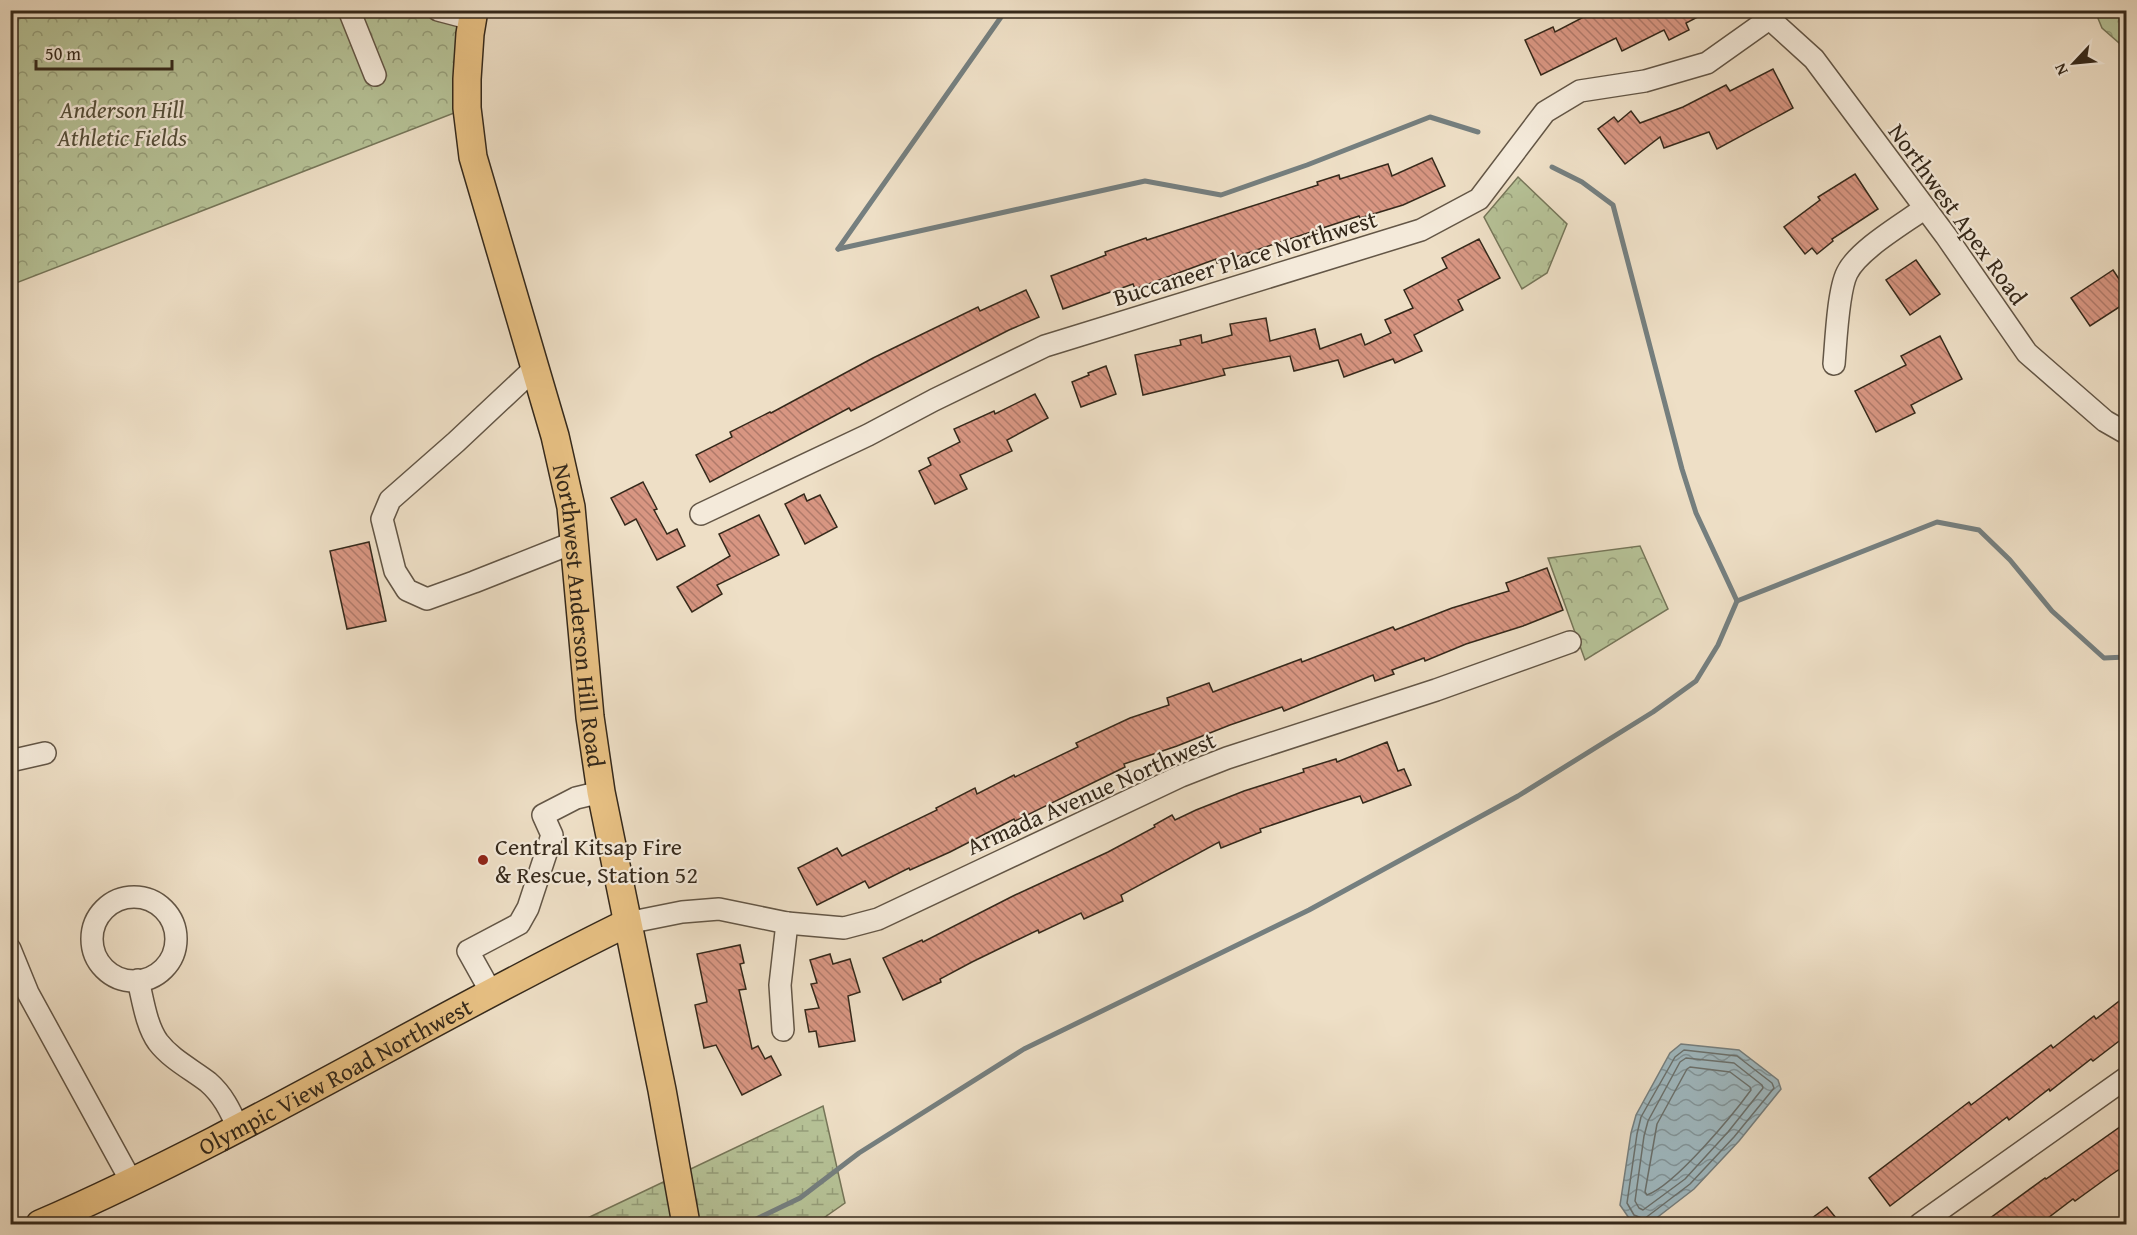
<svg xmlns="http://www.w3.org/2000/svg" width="2137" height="1235" font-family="'Gentium Book Plus',serif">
<defs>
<pattern id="forest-crowns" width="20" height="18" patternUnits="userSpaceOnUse" patternTransform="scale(1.5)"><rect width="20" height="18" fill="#b6c297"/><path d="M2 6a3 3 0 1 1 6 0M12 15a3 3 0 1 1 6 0" fill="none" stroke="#959e7a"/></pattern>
<pattern id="wetland-marsh" width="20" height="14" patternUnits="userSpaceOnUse" patternTransform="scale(1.5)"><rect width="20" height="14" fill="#b6c297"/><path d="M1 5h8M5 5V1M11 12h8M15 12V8" fill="none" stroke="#959e7a"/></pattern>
<pattern id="water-waves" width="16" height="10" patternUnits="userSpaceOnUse" patternTransform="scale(1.5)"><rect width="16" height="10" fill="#9fb9c1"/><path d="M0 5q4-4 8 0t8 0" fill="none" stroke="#82969c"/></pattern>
<pattern id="building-back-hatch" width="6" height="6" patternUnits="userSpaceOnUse" patternTransform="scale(1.5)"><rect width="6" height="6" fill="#d89682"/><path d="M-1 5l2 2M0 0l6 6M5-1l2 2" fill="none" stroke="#b07a6a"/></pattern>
</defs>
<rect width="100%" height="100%" fill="#eedfc6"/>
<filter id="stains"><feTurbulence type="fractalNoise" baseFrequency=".00333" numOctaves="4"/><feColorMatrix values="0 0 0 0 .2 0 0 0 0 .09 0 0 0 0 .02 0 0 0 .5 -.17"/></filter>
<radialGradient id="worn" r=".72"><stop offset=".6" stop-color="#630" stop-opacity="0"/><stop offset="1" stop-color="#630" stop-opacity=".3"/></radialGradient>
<g fill="url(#forest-crowns)" stroke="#767659" stroke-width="1.5">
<polygon points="12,10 438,11 472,19 467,108 11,285 10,11"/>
<polygon points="2095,11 2126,11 2126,49 2102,28"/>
<polygon points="1518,177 1567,224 1547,273 1522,289 1484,217"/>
<polygon points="1640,546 1668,609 1585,660 1548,558"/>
</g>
<polygon fill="url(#wetland-marsh)" stroke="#767659" stroke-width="1.5" points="823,1106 845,1203 815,1224 575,1224"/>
<polygon fill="url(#water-waves)" stroke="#757f7f" stroke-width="1.5" points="1681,1044 1739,1050 1778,1080 1781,1089 1739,1141 1694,1189 1650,1223 1631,1221 1620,1205 1631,1133 1636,1115 1670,1053"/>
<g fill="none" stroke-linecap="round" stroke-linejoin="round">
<g stroke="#6a716e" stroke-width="1.5">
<polygon points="1684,1050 1737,1056 1772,1083 1774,1088 1734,1137 1690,1184 1644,1219 1634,1215 1627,1203 1637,1134 1641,1117 1675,1057"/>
<polygon points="1686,1058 1734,1063 1762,1085 1763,1088 1728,1132 1685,1179 1643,1210 1639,1208 1635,1201 1644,1136 1648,1121 1680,1062"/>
<path d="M 1690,1067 L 1730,1072 L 1750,1087 L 1751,1090 C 1732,1116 1675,1185 1647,1195 L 1645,1192 L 1657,1124 L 1687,1069 Z"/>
</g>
<g stroke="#757f7f" stroke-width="5">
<polyline points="1552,167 1582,182 1613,205 1682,469 1696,513 1737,601"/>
<polyline points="838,249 1145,181 1221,195 1307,165 1430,117 1478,132"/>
<polyline points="838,249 1006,10"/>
<polyline points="746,1224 800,1198 859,1153 1024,1049 1309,910 1518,796 1653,712 1696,681 1718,645 1737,601 1937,522 1979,530 2010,560 2052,611 2104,658 2126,657"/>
</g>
</g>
<g fill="url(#building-back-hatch)" stroke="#35291b" stroke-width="1.5">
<polygon points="1597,10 1711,10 1686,23 1689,30 1669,40 1664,30 1622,51 1616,38 1541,75 1525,40 1553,27 1555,32"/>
<polygon points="1773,69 1793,108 1717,149 1709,132 1664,148 1660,137 1625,164 1598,129 1614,117 1618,122 1631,111 1640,123 1683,107 1726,85 1730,91"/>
<polygon points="1432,158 1445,186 1403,205 1360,218 1359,216 1217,263 1216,259 1135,289 1133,284 1063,309 1051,276 1106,255 1105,252 1146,238 1147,240 1246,208 1318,185 1317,182 1339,175 1340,179 1388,164 1392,176"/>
<polygon points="1855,174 1878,209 1832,239 1833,241 1817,254 1812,248 1805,254 1784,227 1820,200 1818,197"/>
<polygon points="1479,239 1500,278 1458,300 1463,310 1414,335 1422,351 1395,363 1393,359 1344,377 1338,360 1294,371 1290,356 1223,369 1225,375 1143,395 1135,355 1181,345 1180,340 1201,335 1202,343 1232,335 1230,324 1266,318 1270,341 1315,329 1320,349 1361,334 1365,345 1391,333 1385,320 1413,308 1404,290 1447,268 1442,258"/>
<polygon points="1916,260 1940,294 1910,315 1886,280"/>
<polygon points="2113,270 2127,291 2127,302 2090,326 2071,298"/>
<polygon points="1026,290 1039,317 1009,330 851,411 849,408 710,482 696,455 732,437 730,432 770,412 771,413 873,358 978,307 980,311"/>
<polygon points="1940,336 1962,379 1911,405 1915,413 1876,432 1855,391 1906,365 1901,356"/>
<polygon points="1106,366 1116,394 1081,407 1072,382 1089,375 1088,373"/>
<polygon points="1035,394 1048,418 1007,440 1012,451 960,475 967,489 935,504 919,471 931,465 928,458 960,442 954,429 994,411 995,414"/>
<polygon points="643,482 657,509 654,510 667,534 677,529 685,546 657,560 636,519 625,525 611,498"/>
<polygon points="804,494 807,501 820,495 837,527 805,544 785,504"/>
<polygon points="759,515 779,555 717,585 722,594 692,612 677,587 730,556 719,534"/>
<polygon points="369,542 386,621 347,629 330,551"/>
<polygon points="1547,568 1563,610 1523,626 1466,644 1425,661 1424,658 1392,670 1394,674 1375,681 1373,675 1284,711 1282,707 1230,725 1177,746 1124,764 1125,767 1015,821 1014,819 950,852 910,870 909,868 869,888 865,881 817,905 798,868 837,848 842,856 937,810 936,808 975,788 977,794 1014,775 1015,777 1078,747 1076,743 1130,718 1169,705 1167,698 1209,683 1213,692 1301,659 1302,662 1393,627 1395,630 1452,608 1509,591 1506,583"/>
<polygon points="1387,742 1398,771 1404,769 1411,785 1363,803 1360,796 1316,810 1260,829 1261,832 1221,848 1219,842 1121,895 1123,901 1084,919 1081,913 1039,933 1038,930 972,962 940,979 941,982 903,1000 883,958 922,940 923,942 1013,896 1108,852 1155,827 1154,825 1172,815 1175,820 1196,810 1244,791 1304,772 1303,769 1336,759 1337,762"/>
<polygon points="740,945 744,963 740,964 746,989 739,990 752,1049 758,1046 765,1059 771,1056 781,1075 742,1095 716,1045 704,1048 695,1005 707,1002 697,954"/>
<polygon points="830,954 833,964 850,959 860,992 848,996 855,1041 819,1047 816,1031 809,1032 805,1010 819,1008 811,984 817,983 810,960"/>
<polygon points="2127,995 2127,1035 2093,1061 2091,1059 2050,1091 2049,1089 2009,1120 2007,1117 1890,1206 1869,1178 1969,1102 1971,1105 2051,1045 2053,1048 2094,1016 2096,1019"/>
<polygon points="2127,1122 2127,1164 2111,1175 2075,1201 2073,1199 2040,1224 1982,1224 2045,1178 2046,1179"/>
<polygon points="1827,1207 1841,1224 1804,1224"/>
</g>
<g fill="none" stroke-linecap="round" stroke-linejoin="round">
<g stroke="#635646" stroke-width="24">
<g id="minor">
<polyline points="349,10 375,75"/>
<polyline points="438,10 472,19"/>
<polyline points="1760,10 1814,59 1946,236 2027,353 2105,421 2126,433"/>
<path d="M 1834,364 C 1836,341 1838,291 1847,273 C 1858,250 1903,224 1925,208"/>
<polyline points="535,368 456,442 390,500 382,519 395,571 407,590 427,599 474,582 575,542"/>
<polyline points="701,514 868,435 934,400 1045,346 1421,230 1479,199 1545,112 1580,91 1645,81 1707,63 1769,19"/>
<polyline points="10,761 45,753"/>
<circle cx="134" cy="939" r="42"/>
<polyline points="627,923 682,912 719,909 787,923 844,928 878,919 1181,776 1227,758 1436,690 1570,642"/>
<polyline points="10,949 28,993 131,1181"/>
<path d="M 138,980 C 143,1000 146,1025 158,1042 C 171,1059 191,1069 208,1082 C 223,1095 230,1110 238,1128"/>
<polyline points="492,994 468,951 519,924 528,908 552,835 543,815 576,798 601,792"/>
<polyline points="783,1030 780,985 787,923"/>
<polyline points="1920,1224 2126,1078"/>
</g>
</g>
<g stroke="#35291b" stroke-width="30">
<g id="major">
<path id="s1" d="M 474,10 L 470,34 L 467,79 L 467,108 L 473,157 L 555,436 L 571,507 L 590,717 L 601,792 L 662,1090 L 686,1224"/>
<path id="s2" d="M 40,1224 C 242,1136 430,1019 627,923"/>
</g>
</g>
<use href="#minor" stroke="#f4eada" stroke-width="21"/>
<use href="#major" stroke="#e7c083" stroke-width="27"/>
</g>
<circle fill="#8f2418" stroke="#f4eada" stroke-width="2" cx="483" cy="860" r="6"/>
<g text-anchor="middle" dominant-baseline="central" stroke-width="4.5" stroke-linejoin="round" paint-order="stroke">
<g font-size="24" font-style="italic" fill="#554f3a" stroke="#f4eada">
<text x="122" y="109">Anderson Hill<tspan x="122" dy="28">Athletic Fields</tspan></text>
</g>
<g font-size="24" fill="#35291b" stroke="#f4eada">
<text transform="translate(1958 214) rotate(54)">Northwest Apex Road</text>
<text transform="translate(1245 258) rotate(-17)">Buccaneer Place Northwest</text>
<text stroke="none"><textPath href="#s1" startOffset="620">Northwest Anderson Hill Road</textPath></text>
<text transform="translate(1091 793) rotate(-24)">Armada Avenue Northwest</text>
<text stroke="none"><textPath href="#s2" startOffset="330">Olympic View Road Northwest</textPath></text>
</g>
<g font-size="24" fill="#35291b" stroke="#f4eada" text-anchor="start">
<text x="495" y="846">Central Kitsap Fire<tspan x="495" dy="28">&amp; Rescue, Station 52</tspan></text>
</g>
</g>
<rect width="2137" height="1235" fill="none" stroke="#eedfc6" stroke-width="36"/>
<rect x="12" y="12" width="2113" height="1211" fill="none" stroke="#35291b" stroke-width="3"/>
<rect x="18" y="18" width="2101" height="1199" fill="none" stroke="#35291b" stroke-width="1.5"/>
<g transform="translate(2074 63) rotate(244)" stroke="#f4eada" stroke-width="4.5" paint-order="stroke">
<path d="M0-4.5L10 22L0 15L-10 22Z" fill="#35291b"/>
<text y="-9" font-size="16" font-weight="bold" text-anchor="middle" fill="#35291b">N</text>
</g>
<path d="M36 60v9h136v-9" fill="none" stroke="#35291b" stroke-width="3"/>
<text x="45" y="60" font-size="18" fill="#35291b" stroke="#f4eada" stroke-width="4.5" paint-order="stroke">50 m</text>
<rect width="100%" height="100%" filter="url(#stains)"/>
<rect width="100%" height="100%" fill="url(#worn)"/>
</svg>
